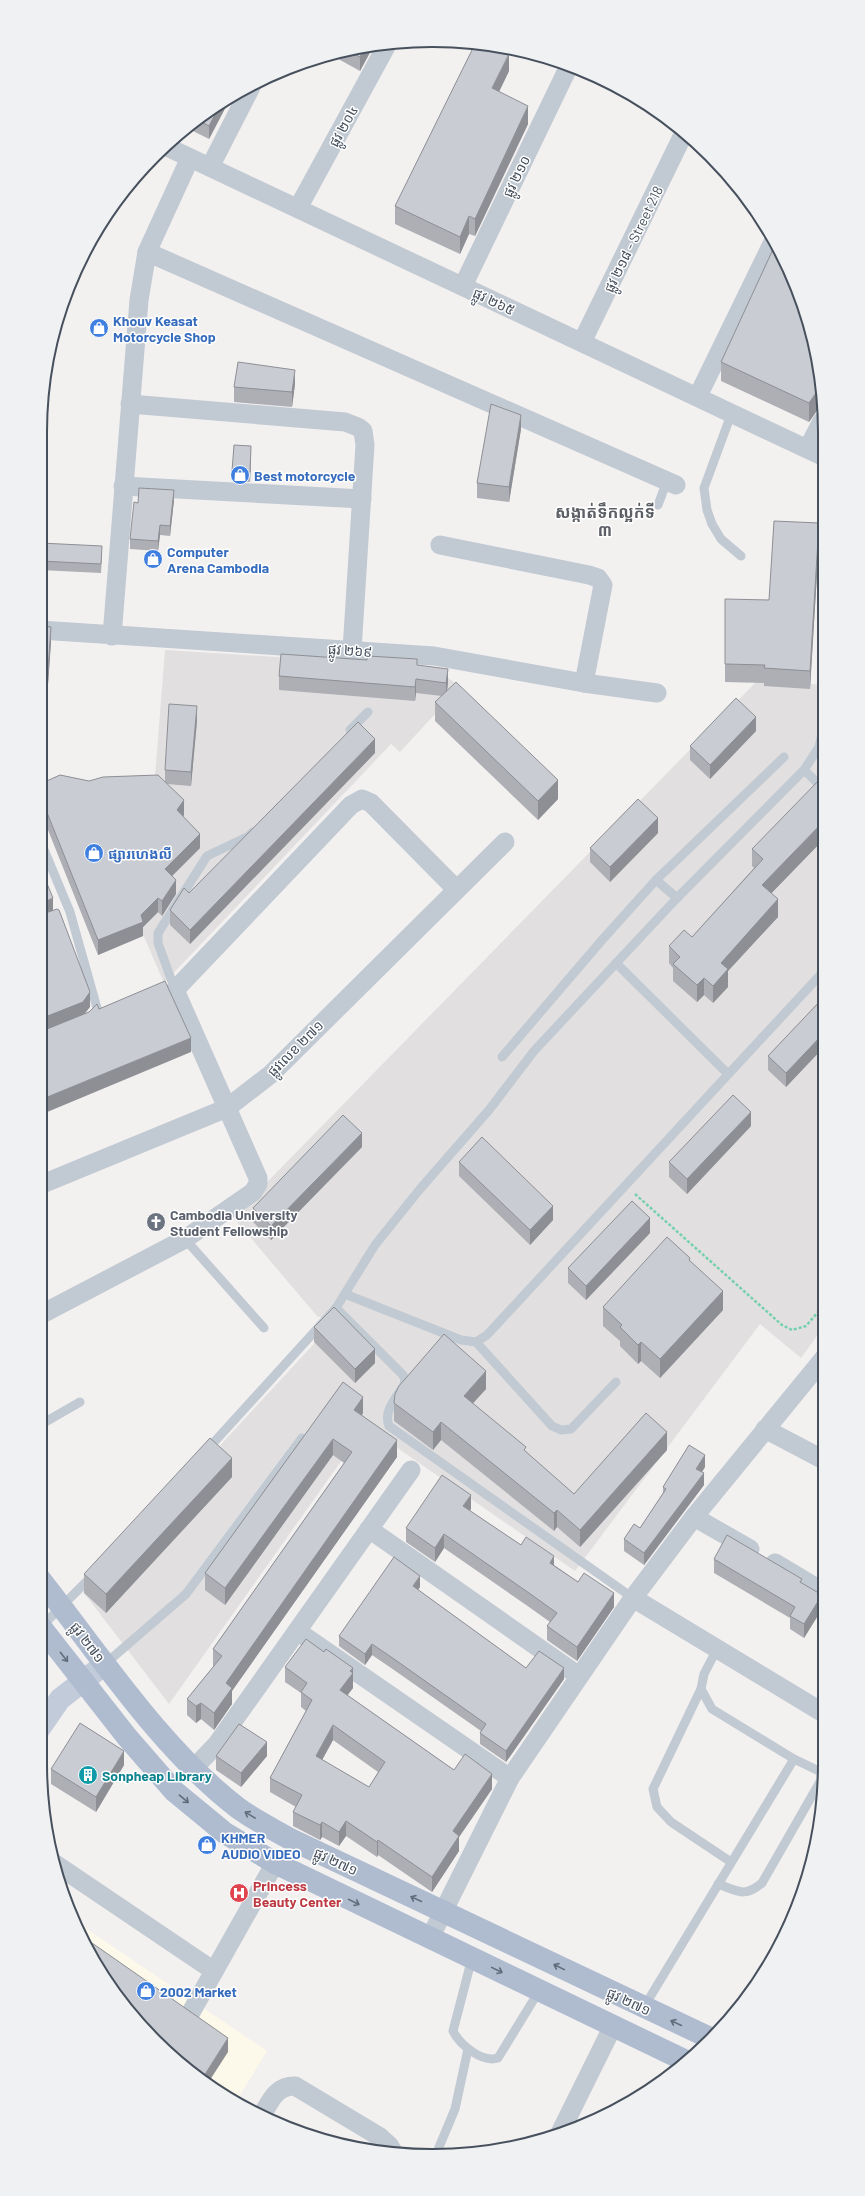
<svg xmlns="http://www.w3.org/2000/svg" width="865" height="2196" font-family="Barlow,'Noto Sans Khmer',sans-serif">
<rect width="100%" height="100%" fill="#f3f0f0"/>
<polygon fill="#fdf9ea" points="75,1921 267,2051 235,2103 174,2059 92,1960"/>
<g fill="#e1dfdf">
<polygon points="165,650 434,667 460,687 400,752 391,744 164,983 120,881 154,789"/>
<polygon points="759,679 822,685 824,1326 801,1358 760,1324 575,1571 366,1426 169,1704 84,1593 334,1322 317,1316 233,1217"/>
</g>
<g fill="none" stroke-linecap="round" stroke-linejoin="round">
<polyline stroke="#75d0ae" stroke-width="2.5" stroke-dasharray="3 2" stroke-linecap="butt" points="635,1194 782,1325 792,1330 806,1326 824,1305"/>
<g stroke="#c1c9d2" stroke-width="9">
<polyline points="732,412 704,488 707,510 712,524 721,539 741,556"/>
<polyline points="658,505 667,481"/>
<polyline points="350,730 368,712"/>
<polyline points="804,770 823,788"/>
<polyline points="40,840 70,912 97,1008 94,1015"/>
<polyline points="656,880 677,898"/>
<polyline points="616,963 728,1074"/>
<polyline points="175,990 158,943 158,933 207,856 249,836 253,832"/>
<polyline points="502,1057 602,940 656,880 784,757"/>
<polyline points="185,1239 264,1328"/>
<polyline points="345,1294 461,1340 476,1342 487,1335 823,972"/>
<path d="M 336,1308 L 403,1375 L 405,1380 L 404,1385 C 396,1398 383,1411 389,1426 L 633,1598"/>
<polyline points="476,1342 552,1426 561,1430 571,1429 616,1382"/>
<polyline points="40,1425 80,1402"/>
<polyline points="206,1451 336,1308 375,1245 420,1189 489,1110 534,1051 677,898 804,770 819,747 822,734"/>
<polyline points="41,1627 92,1576"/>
<polyline points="105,1664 186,1594 302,1438"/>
<polyline points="701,1689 653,1789 657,1807 671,1822 731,1862"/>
<path d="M 718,1884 C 738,1891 744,1898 762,1883 L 821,1780 L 821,1772 L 794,1759"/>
<path d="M 472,1958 L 453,2031 C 460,2045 482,2063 498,2058 L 539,1991"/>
<polyline points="644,2007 794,1759 712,1709 701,1689 704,1674 717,1649"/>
<polyline points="437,2152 455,2109 468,2049"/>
</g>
<g stroke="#c1c9d2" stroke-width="19">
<polyline points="165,146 822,456"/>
<polyline points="210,167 252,85"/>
<polyline points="298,208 388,43"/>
<polyline points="147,252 676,485"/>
<polyline points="463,286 569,66"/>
<polyline points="582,342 683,135"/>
<polyline points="698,396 773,242"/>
<polyline points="130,404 345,422 358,427 363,431 365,445 352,650"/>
<polyline points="808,448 822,421"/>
<polyline points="123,486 362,499"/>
<polyline points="440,545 589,575 598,578 603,585 584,683"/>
<polyline points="40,630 434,656 584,683 657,693"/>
<polyline points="112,636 139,300 147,252 190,158"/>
<polyline points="40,1185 227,1108 271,1074 505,842"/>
<polyline points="40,1315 185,1239 253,1192 258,1184 258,1178 175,990 351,805 362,799 371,803 456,889"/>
<polyline points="765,1429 824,1460"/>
<polyline points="694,1517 750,1549"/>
<polyline points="369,1529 579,1676"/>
<polyline points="775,1563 825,1593"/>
<polyline points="633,1598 825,1714"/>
<polyline points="297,1631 510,1778"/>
<polyline points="193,1769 217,1744 411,1470"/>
<polyline points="54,1863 214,1971"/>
<polyline points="430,1938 510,1778 633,1598 694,1517 824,1358"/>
<polyline points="190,2014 275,1863"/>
<path d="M 262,2115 C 271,2100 276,2086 295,2086 L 380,2137 L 389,2145 L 394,2153"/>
<polyline points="560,2133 613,2026"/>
</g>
<polyline stroke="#c2cbd9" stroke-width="22" points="40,1728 60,1699 105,1664"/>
<g stroke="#afbcd0" stroke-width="22">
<path d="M 40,1579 C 100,1655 161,1749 238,1808 C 254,1820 273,1829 290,1839 L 712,2039"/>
<polyline points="40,1626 127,1737 174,1791 225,1833 275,1863 686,2061"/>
</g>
</g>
<g fill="#aeafb5" fill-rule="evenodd">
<polygon points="374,45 360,71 331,55"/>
<polygon points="509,71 499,92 528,124 475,236 469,234 460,254 395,224 395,206"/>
<polygon points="231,96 231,97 209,139 187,128"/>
<polygon points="721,362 822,381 822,400 816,412 809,422 721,381"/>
<polygon points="295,384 292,407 234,402 234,387"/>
<polygon points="521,429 509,502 477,498 477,483"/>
<polygon points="251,456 250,482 232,481 232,471"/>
<polygon points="174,500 170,536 160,535 158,551 130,549 130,539 138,503"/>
<polygon points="819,541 810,689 764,686 764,683 725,682 725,664"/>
<polygon points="40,543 102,556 101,573 40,570"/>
<polygon points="40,626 51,642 41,784 89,781 165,782 165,770 197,721 191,786 167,784 184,815 183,816 200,848 172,876 176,894 162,916 158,912 143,927 143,936 98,955 40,810"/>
<polygon points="417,665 448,683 447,691 558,799 538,820 435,721 435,702 442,696 416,693 415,701 279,690 279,676"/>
<polygon points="756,731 710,779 690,760 690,746"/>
<polygon points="375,753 190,944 170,925 170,910 189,893"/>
<polygon points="658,833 610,882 590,862 590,848"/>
<polygon points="823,840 771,893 778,917 728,971 728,987 713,1003 704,995 697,1002 673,981 673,968 669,963 669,946 692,937 754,868 752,866 752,849"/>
<polygon points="823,998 823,1048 786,1087 768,1070 768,1056"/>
<polygon points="751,1126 687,1194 669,1177 669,1162"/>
<polygon points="362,1147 271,1240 253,1222 253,1208"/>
<polygon points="459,1162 553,1220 530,1245 459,1176"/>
<polygon points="650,1233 586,1300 568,1283 568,1268"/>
<polygon points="690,1261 723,1310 660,1378 641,1361 638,1364 620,1346 620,1341 603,1326 603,1307"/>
<polygon points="314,1327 375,1363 355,1383 314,1342"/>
<polygon points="343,1382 363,1413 362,1415 397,1457 232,1691 232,1704 214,1730 201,1719 196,1723 187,1715 187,1699 214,1666 213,1666 213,1649 344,1463 333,1455 225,1605 205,1590 205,1573"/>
<polygon points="486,1389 473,1403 526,1453 574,1494 667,1450 580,1547 557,1527 554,1531 441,1440 433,1450 394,1421 394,1403"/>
<polygon points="705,1467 702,1472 704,1485 644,1565 624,1551 624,1539 640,1528 663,1493 663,1487"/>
<polygon points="232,1477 106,1613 84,1593 84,1574"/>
<polygon points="471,1509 470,1511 521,1545 554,1565 614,1607 577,1661 547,1640 547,1626 550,1622 529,1607 444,1548 435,1562 406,1542 406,1528"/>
<polygon points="714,1559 802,1583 822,1609 804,1638 790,1629 790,1618 714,1573"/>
<polygon points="420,1587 418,1590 526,1668 564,1679 506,1762 480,1744 480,1733 481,1731 394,1670 372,1655 365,1665 339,1646 339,1636"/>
<path d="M 324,1652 L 353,1668 L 353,1688 L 347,1695 L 454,1770 L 492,1789 L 459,1837 L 459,1851 L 432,1892 L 378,1855 L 377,1857 L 346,1836 L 339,1846 L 322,1837 L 320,1840 L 293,1826 L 293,1812 L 296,1807 L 270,1792 L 270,1778 L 306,1711 L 301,1707 L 301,1693 L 285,1682 L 285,1667 ZM 333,1740 L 378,1772 L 369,1787 L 322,1760 Z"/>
<polygon points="216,1756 267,1756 241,1787 216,1770"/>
<polygon points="124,1765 96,1812 51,1784 51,1769"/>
</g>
<g fill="#8d8f94">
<polygon points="374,45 360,71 360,57 365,47"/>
<polygon points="509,54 509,71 492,106 492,88"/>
<polygon points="231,96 231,97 209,139 209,126 221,103"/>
<polygon points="528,106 528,124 475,236 475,219"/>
<polygon points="469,216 469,234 460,254 460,237"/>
<polygon points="295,370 295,384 292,407 292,392"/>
<polygon points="822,381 822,400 816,412 809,422 809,403"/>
<polygon points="521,415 521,429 509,502 509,487"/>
<polygon points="251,446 251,456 250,482 250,472"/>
<polygon points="174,490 174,500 170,536 170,526"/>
<polygon points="819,523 819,541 810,689 810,671"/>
<polygon points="160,525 160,535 158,551 158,541"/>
<polygon points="51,627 51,642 40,797 40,783"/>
<polygon points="448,669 448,683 446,697 446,683"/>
<polygon points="416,679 416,693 415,701 415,687"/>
<polygon points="197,706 197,721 191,786 191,772"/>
<polygon points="756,717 756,731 710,779 710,765"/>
<polygon points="375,739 375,753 190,944 190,930"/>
<polygon points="558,780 558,799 538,820 538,801"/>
<polygon points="184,800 184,815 177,825 177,810"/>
<polygon points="658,818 658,833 610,882 610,867"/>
<polygon points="823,822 823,840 762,903 762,885"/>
<polygon points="200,834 200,848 165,883 165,869"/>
<polygon points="176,880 176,894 162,916 162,901"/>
<polygon points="53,898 53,912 40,918 40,904"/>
<polygon points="158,898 158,912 143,927 143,936 98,955 98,940 141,915"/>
<polygon points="778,899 778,917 728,971 728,987 713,1003 713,986 721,963"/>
<polygon points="704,978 704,995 697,1002 697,985"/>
<polygon points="90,992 90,1007 83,1016 40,1034 40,1019"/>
<polygon points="823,1034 823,1048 786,1087 786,1073"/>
<polygon points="191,1038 191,1052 40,1115 40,1100"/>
<polygon points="751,1112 751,1126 687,1194 687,1179"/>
<polygon points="362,1133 362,1147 271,1240 271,1226"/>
<polygon points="553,1206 553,1220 530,1245 530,1230"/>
<polygon points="650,1218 650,1233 586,1300 586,1286"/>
<polygon points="723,1291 723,1310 660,1378 660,1359"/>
<polygon points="641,1342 641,1361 638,1364 638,1345"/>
<polygon points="375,1349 375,1363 355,1383 355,1369"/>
<polygon points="486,1371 486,1389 464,1413 464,1396"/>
<polygon points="363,1397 363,1413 354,1426 354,1410"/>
<polygon points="441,1422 441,1440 433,1450 433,1432"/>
<polygon points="667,1432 667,1450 580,1547 580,1530"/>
<polygon points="333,1439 333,1455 225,1605 225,1588"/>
<polygon points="397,1440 397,1457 232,1691 232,1704 214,1730 214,1713 226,1683"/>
<polygon points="705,1455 705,1467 696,1481 696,1469"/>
<polygon points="232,1458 232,1477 106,1613 106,1594"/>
<polygon points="704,1473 704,1485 644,1565 644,1553"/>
<polygon points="471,1495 471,1509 463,1520 463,1506"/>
<polygon points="557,1510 557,1527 554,1531 554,1513"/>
<polygon points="444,1534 444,1548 435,1562 435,1548"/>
<polygon points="554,1556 554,1570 550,1563"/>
<polygon points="420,1576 420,1587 413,1597 413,1586"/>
<polygon points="614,1593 614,1607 577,1661 577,1647"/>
<polygon points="822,1595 822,1609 804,1638 804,1624"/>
<polygon points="372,1644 372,1655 365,1665 365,1654"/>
<polygon points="353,1668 353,1688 340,1705 340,1690"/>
<polygon points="564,1668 564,1679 506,1762 506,1751"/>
<polygon points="201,1703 201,1719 196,1723 196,1706"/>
<polygon points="333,1725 333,1740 316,1771 316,1756"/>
<polygon points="267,1742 267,1756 241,1787 241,1773"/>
<polygon points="124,1751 124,1765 96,1812 96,1797"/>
<polygon points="492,1774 492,1789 459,1837 459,1851 432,1892 432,1877 453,1831"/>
<polygon points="346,1821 346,1836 339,1846 339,1832"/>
<polygon points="322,1822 322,1837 320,1840 320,1825"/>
<polygon points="378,1840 378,1855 377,1857 377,1842"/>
<polygon points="228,2038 228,2052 208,2083 202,2079"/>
</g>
<g fill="#caccd3" stroke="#8d8f94" fill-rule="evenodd">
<polygon points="475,44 494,47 509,54 492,88 528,106 475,219 469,216 460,237 395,206"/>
<polygon points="365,47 360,57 349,51"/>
<polygon points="221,103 209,126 198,120"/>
<polygon points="775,245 785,259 812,331 822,381 816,393 809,403 721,362"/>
<polygon points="238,362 295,370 292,392 234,387"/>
<polygon points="491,404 521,415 509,487 477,483"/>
<polygon points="234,445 251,446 250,472 232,471"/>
<polygon points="139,488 174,490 170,526 160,525 158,541 130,539 134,502 138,503"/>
<polygon points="774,521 819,523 810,671 764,668 765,665 725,664 725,599 769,600"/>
<polygon points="40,543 102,546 101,564 40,561"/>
<polygon points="40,626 51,627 40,783"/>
<polygon points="281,654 367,660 368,656 417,659 417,665 448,669 446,683 416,679 415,687 279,676"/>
<polygon points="456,682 558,780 538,801 435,702"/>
<polygon points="736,698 756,717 710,765 690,746"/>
<polygon points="169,704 197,706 191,772 165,770"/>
<polygon points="358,722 375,739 190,930 170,910 184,888 189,893"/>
<polygon points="60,775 89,781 103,777 158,775 184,800 177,810 200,834 165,869 176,880 162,901 158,898 141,915 143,922 98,940 40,795 40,784"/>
<polygon points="822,777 823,777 823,822 762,885 778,899 721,963 728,969 713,986 704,978 697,985 673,964 680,957 669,946 684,930 692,937 763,859 752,849"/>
<polygon points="638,799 658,818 610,867 590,848"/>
<polygon points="40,867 53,898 40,904"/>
<polygon points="57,909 59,910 90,992 83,1002 40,1019 40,915"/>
<polygon points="165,981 191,1038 40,1100 40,1030 42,1031 89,1012 97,1004 99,1009"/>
<polygon points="823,998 823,1034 786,1073 768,1056"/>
<polygon points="733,1095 751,1112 687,1179 669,1162"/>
<polygon points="343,1115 362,1133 271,1226 253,1208"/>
<polygon points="482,1137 553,1206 530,1230 459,1162"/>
<polygon points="632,1201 650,1218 586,1286 568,1268"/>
<polygon points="667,1237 690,1258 689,1260 723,1291 660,1359 641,1342 638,1345 620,1327 622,1325 603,1307"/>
<polygon points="334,1307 375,1349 355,1369 314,1327"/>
<polygon points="444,1334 486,1371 464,1396 526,1447 524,1450 574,1494 646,1413 667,1432 580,1530 557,1510 554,1513 441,1422 433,1432 394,1403 395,1394 399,1386"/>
<polygon points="343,1382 363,1397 354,1410 397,1440 226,1683 232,1688 214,1713 201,1703 196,1706 187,1699 222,1656 213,1649 352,1452 333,1439 225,1588 205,1573"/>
<polygon points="210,1438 232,1458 106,1594 84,1574"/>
<polygon points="689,1445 705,1455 696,1469 704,1473 644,1553 624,1539 634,1524 640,1528 666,1489 663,1487"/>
<polygon points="442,1475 471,1495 463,1506 521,1545 526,1537 554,1556 550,1563 578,1582 584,1573 614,1593 577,1647 547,1626 557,1613 529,1593 444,1534 435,1548 406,1528"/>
<polygon points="727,1535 802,1579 800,1582 822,1595 804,1624 790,1616 795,1607 714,1559"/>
<polygon points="394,1557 420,1576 413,1586 526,1668 539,1651 564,1668 506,1751 480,1733 486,1724 394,1659 372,1644 365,1654 339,1636"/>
<path d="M 306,1639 L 324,1652 L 326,1649 L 353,1668 L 350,1671 L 353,1673 L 340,1690 L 454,1770 L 465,1754 L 492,1774 L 453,1831 L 459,1836 L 432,1877 L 378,1840 L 377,1842 L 346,1821 L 339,1832 L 322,1822 L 320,1825 L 293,1812 L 302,1795 L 270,1778 L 312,1700 L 301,1692 L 307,1683 L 285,1667 ZM 333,1725 L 385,1762 L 369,1787 L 316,1756 Z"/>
<polygon points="80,1723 124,1751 96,1797 51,1769"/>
<polygon points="239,1724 267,1742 241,1773 216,1756"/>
<polygon points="82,1936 228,2038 202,2079 174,2059 137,2022 92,1960"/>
</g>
<defs><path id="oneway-shaft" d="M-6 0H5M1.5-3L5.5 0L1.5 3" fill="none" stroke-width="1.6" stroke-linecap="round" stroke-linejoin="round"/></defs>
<g stroke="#616c7a">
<use href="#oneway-shaft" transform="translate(64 1657) rotate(52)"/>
<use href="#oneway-shaft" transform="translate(184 1799) rotate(40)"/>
<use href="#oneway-shaft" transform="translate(250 1815) rotate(-149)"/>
<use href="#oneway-shaft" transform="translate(416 1899) rotate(-155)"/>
<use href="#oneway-shaft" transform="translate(354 1902) rotate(26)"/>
<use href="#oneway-shaft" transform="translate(559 1967) rotate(-154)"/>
<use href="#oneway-shaft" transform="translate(497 1970) rotate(26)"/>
<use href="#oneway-shaft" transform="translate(676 2023) rotate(-155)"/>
</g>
<defs>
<g id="shop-disc" transform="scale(1)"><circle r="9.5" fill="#3f7fe0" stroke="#fff"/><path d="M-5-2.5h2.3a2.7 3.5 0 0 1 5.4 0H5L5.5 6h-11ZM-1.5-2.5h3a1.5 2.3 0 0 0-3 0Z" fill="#fff"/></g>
<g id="church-disc" transform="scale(1)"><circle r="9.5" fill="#6b7280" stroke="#fff"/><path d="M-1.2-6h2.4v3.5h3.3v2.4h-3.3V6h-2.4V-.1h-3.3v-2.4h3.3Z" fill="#fff"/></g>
<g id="building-disc" transform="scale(1)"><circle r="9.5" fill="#0f9aa8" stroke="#fff"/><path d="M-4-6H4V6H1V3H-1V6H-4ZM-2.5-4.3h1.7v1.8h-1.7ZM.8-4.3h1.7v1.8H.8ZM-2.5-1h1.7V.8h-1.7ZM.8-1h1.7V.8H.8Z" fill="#fff"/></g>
<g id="hospital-disc" transform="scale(1)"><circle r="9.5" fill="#e0444e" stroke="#fff"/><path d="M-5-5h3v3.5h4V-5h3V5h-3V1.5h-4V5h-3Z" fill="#fff"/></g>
</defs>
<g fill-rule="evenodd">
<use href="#shop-disc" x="99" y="328"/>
<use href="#shop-disc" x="240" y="475"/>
<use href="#shop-disc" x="153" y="559"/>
<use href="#shop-disc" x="94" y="853"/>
<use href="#church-disc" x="156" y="1222"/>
<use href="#building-disc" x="88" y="1775"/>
<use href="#shop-disc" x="207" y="1845"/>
<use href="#hospital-disc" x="239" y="1893"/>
<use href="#shop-disc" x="146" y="1991"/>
</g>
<g text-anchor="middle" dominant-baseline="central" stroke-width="3" stroke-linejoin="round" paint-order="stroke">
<g font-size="14" fill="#47515e" stroke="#fff">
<text transform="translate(343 126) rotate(-61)">ផ្លូវ ២០៤</text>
<text transform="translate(516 176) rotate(-64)">ផ្លូវ ២១០</text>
<text transform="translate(633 239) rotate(-64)">ផ្លូវ ២១៨ - Street 218</text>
<text transform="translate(494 301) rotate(25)">ផ្លូវ ២៦៥</text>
<text transform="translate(350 650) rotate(4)">ផ្លូវ ២៦៩</text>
<text transform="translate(295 1048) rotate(-45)">ផ្លូវលេខ ២៧១</text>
<text transform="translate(88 1642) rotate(53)">ផ្លូវ ២៧១</text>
<text transform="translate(336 1861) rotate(25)">ផ្លូវ ២៧១</text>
<text transform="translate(629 2001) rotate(25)">ផ្លូវ ២៧១</text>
</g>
<g font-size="14" font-weight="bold" fill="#366cbe" stroke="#fff" text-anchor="start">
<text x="113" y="320">Khouv Keasat<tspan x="113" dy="16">Motorcycle Shop</tspan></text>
<text x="254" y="475">Best motorcycle</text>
<text x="167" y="551">Computer<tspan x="167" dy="16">Arena Cambodia</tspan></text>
<text x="108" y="853">ផ្សារហេងលី</text>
<text x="221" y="1837">KHMER<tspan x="221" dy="16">AUDIO VIDEO</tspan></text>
<text x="160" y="1991">2002 Market</text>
</g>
<g font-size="14" font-weight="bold" fill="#5b616d" stroke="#fff" text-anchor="start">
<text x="170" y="1214">Cambodia University<tspan x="170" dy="16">Student Fellowship</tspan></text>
</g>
<g font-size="14" font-weight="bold" fill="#0d838f" stroke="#fff" text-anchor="start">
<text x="102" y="1775">Sonpheap Library</text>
</g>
<g font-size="14" font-weight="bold" fill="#be3a42" stroke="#fff" text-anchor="start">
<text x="253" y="1885">Princess<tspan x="253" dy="16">Beauty Center</tspan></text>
</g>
<g font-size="16" font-weight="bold" fill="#5c5f65" stroke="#fff">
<text x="605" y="511">សង្កាត់ទឹកល្អក់ទី<tspan x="605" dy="18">៣</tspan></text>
</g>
</g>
<path d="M0 0H865V2196H0ZM432 47H433A385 385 0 0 1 818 432V1764A385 385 0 0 1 433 2149H432A385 385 0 0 1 47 1764V432A385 385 0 0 1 432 47Z" fill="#f0f1f2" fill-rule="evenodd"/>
<path fill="none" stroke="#47515e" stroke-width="2" d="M432 47H433A385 385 0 0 1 818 432V1764A385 385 0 0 1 433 2149H432A385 385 0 0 1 47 1764V432A385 385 0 0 1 432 47Z"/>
</svg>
